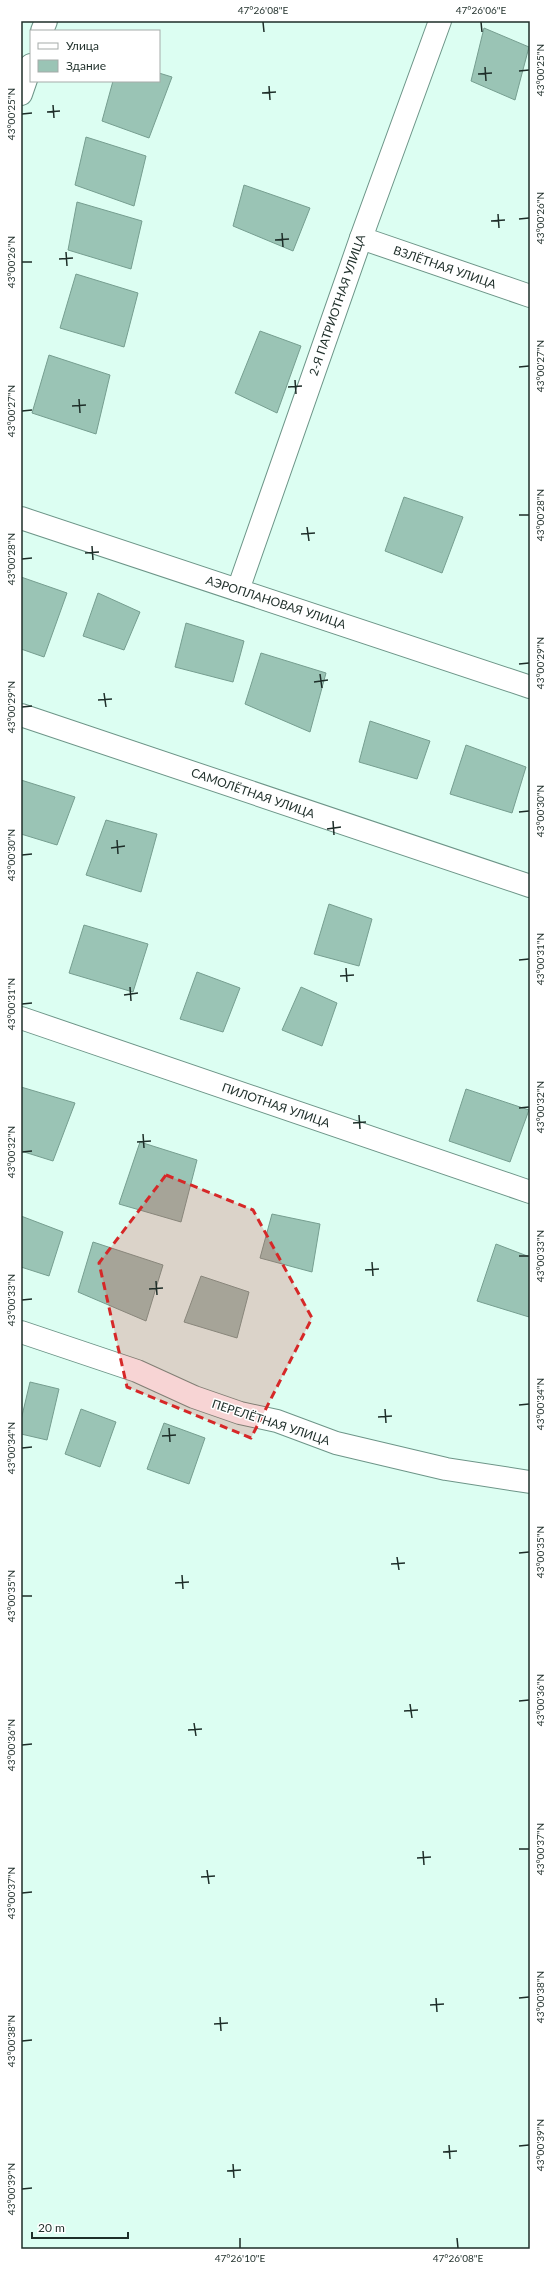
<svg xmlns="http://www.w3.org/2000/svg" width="551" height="2270" font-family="Lato,sans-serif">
<rect width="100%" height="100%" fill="#dcfef2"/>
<g fill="#9ac4b5" stroke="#769e90">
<polygon points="484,28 529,47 515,100 471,81"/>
<polygon points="159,73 172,77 149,138 102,121 113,81 159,81"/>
<polygon points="86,137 146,156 134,206 75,185"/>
<polygon points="244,185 310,208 293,251 233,226"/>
<polygon points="77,202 142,221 131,269 68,250"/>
<polygon points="76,274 138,293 124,347 60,328"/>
<polygon points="260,331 301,346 277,413 235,393"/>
<polygon points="49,355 110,375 96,434 32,413"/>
<polygon points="404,497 463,517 442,573 385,551"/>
<polygon points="21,577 67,593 44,657 21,649"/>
<polygon points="98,593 140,612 124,650 83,636"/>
<polygon points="186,623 244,641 233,682 175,667"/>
<polygon points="261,653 326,673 310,732 245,704"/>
<polygon points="370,721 430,741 417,779 359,762"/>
<polygon points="466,745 526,767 512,813 450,794"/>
<polygon points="21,780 75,797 57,845 21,834"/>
<polygon points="106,820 157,834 141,892 86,875"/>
<polygon points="329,904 372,919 359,966 314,954"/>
<polygon points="84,925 148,944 133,992 69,973"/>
<polygon points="197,972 240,988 223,1032 180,1019"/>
<polygon points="301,987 337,1003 322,1046 282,1030"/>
<polygon points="21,1087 75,1103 53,1161 21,1151"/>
<polygon points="466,1089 529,1110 510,1162 449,1141"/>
<polygon points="140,1142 197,1160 181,1222 119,1204"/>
<polygon points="272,1214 320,1224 312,1272 260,1258"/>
<polygon points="21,1216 63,1232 49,1276 21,1267"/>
<polygon points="93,1242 163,1265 146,1321 78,1292"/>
<polygon points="496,1244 530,1257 529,1317 477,1301"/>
<polygon points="201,1276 249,1292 237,1338 184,1322"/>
<polygon points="30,1382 59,1389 47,1440 21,1434 21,1420"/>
<polygon points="81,1409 116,1422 100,1467 65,1454"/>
<polygon points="164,1423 205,1438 189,1484 147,1469"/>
</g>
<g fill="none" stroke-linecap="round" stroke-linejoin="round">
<g stroke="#6d9588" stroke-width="24">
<g id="minor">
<polyline points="42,31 46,21"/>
<polyline points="21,94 31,65"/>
<polyline points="361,238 530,296"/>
<polyline points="21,518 530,687"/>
<polyline points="238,590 361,238 440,21"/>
<polyline points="21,715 530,886"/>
<polyline points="21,1018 530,1192"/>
<polyline points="21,1332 137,1371 194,1397 240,1413 277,1421 336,1443 446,1469 530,1482"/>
</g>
</g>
<use href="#minor" stroke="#fff" stroke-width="22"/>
</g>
<path fill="#d62828" fill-opacity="0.2" stroke="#d62828" stroke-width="3" stroke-dasharray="8 5" stroke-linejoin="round" d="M 166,1175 L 253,1210 L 312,1318 L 251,1438 L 127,1387 L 99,1263 Z"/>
<path fill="none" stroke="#1e2e29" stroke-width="1.5" d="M 263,22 L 264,32M 481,22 L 482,32M 485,67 L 486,81M 519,71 L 529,70M 478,74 L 492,73M 269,86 L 270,100M 262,93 L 276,92M 53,105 L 54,118M 47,112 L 60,111M 22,114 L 32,113M 498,214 L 499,228M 519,219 L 529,218M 491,221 L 505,220M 282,233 L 283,247M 275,240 L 289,239M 66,252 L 67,266M 59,259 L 73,258M 22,262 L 32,262M 519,367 L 529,366M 295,380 L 296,394M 288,387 L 302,386M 79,399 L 80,413M 72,406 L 86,405M 22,411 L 32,410M 519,515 L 529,515M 307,527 L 309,541M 301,534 L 315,533M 92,546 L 93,560M 85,553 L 99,552M 22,559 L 32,558M 519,664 L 529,663M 320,674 L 322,688M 314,682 L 328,680M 104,693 L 106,707M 98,700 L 112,699M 22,707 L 32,706M 519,812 L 529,811M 333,821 L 334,835M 327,829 L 341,827M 117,840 L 118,854M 111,848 L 125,846M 22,855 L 32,854M 519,960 L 529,959M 346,968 L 347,982M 340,976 L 354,975M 130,987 L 131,1001M 124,995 L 138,993M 22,1004 L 32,1003M 519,1108 L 529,1107M 359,1115 L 360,1129M 353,1123 L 366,1122M 143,1134 L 144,1148M 137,1142 L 151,1141M 22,1152 L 32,1151M 519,1256 L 529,1256M 372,1262 L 373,1276M 365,1270 L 379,1269M 156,1281 L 157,1295M 149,1289 L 163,1288M 22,1300 L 32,1299M 519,1405 L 529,1404M 385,1409 L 386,1423M 378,1417 L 392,1416M 169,1428 L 170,1442M 162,1436 L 176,1435M 22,1448 L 32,1447M 519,1553 L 529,1552M 397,1557 L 399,1570M 391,1564 L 405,1563M 182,1575 L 183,1589M 175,1583 L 189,1582M 22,1596 L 32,1596M 519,1701 L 529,1700M 410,1704 L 412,1718M 404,1711 L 418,1710M 194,1723 L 196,1736M 188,1730 L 202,1729M 22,1745 L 32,1744M 519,1849 L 529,1849M 423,1851 L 424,1865M 417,1858 L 431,1857M 207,1870 L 209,1884M 201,1877 L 215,1876M 22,1893 L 32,1892M 436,1998 L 437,2012M 519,1998 L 529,1997M 430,2005 L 444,2004M 220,2017 L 221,2031M 214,2024 L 228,2023M 22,2041 L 32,2040M 449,2145 L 450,2159M 519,2146 L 529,2145M 443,2152 L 457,2151M 233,2164 L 234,2178M 227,2171 L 241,2170M 22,2189 L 32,2188M 240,2238 L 240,2248M 457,2238 L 458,2248"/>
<g text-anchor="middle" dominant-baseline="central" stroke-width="3" stroke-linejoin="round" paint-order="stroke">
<g font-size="12" fill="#1e2e29" stroke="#fff">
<text transform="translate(445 267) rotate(19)">ВЗЛЁТНАЯ УЛИЦА</text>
<text transform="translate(337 305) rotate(-71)">2-Я ПАТРИОТНАЯ УЛИЦА</text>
<text transform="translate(276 602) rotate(18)">АЭРОПЛАНОВАЯ УЛИЦА</text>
<text transform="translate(253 793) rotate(19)">САМОЛЁТНАЯ УЛИЦА</text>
<text transform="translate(276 1105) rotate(19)">ПИЛОТНАЯ УЛИЦА</text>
<text transform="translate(271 1422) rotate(18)">ПЕРЕЛЁТНАЯ УЛИЦА</text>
</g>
</g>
<rect width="551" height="2270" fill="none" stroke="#ffffff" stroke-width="44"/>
<rect x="30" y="30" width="130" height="52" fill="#ffffff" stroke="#a5aba9"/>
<rect x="38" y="43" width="20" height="6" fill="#ffffff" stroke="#a5aba9"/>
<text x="66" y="50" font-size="12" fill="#1e2e29">Улица</text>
<rect x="38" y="60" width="20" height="12" fill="#9ac4b5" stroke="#a5aba9"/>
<text x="66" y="70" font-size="12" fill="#1e2e29">Здание</text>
<path d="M32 2232v6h96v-6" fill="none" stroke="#1e2e29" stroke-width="2"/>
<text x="38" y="2232" font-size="12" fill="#1e2e29" stroke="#ffffff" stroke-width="3" paint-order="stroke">20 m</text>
<rect x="22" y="22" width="507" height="2226" fill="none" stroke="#1e2e29" stroke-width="1.5"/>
<g font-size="10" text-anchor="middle" fill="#1e2e29">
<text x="263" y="14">47°26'08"E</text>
<text x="481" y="14">47°26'06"E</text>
<text transform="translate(540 70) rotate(-90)" y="4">43°00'25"N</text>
<text transform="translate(11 114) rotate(-90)" y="4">43°00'25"N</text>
<text transform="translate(540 218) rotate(-90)" y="4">43°00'26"N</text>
<text transform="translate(11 262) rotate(-90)" y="4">43°00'26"N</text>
<text transform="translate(540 366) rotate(-90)" y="4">43°00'27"N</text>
<text transform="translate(11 411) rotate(-90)" y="4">43°00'27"N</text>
<text transform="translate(540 515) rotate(-90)" y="4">43°00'28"N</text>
<text transform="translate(11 559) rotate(-90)" y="4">43°00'28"N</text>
<text transform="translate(540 663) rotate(-90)" y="4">43°00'29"N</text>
<text transform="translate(11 707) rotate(-90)" y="4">43°00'29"N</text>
<text transform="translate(540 811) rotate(-90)" y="4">43°00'30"N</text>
<text transform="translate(11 855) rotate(-90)" y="4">43°00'30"N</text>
<text transform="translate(540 959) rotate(-90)" y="4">43°00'31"N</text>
<text transform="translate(11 1004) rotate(-90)" y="4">43°00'31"N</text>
<text transform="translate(540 1107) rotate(-90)" y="4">43°00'32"N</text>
<text transform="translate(11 1152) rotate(-90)" y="4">43°00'32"N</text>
<text transform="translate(540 1256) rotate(-90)" y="4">43°00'33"N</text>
<text transform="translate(11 1300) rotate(-90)" y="4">43°00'33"N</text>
<text transform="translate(540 1404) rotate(-90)" y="4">43°00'34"N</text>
<text transform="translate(11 1448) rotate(-90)" y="4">43°00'34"N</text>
<text transform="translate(540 1552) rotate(-90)" y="4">43°00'35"N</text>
<text transform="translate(11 1596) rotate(-90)" y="4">43°00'35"N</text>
<text transform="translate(540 1700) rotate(-90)" y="4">43°00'36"N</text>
<text transform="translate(11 1745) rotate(-90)" y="4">43°00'36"N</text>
<text transform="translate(540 1849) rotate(-90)" y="4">43°00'37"N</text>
<text transform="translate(11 1893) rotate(-90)" y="4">43°00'37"N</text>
<text transform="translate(540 1997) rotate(-90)" y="4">43°00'38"N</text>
<text transform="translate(11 2041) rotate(-90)" y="4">43°00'38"N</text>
<text transform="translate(540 2145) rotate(-90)" y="4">43°00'39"N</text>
<text transform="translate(11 2189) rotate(-90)" y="4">43°00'39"N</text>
<text x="240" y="2262">47°26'10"E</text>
<text x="458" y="2262">47°26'08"E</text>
</g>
</svg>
